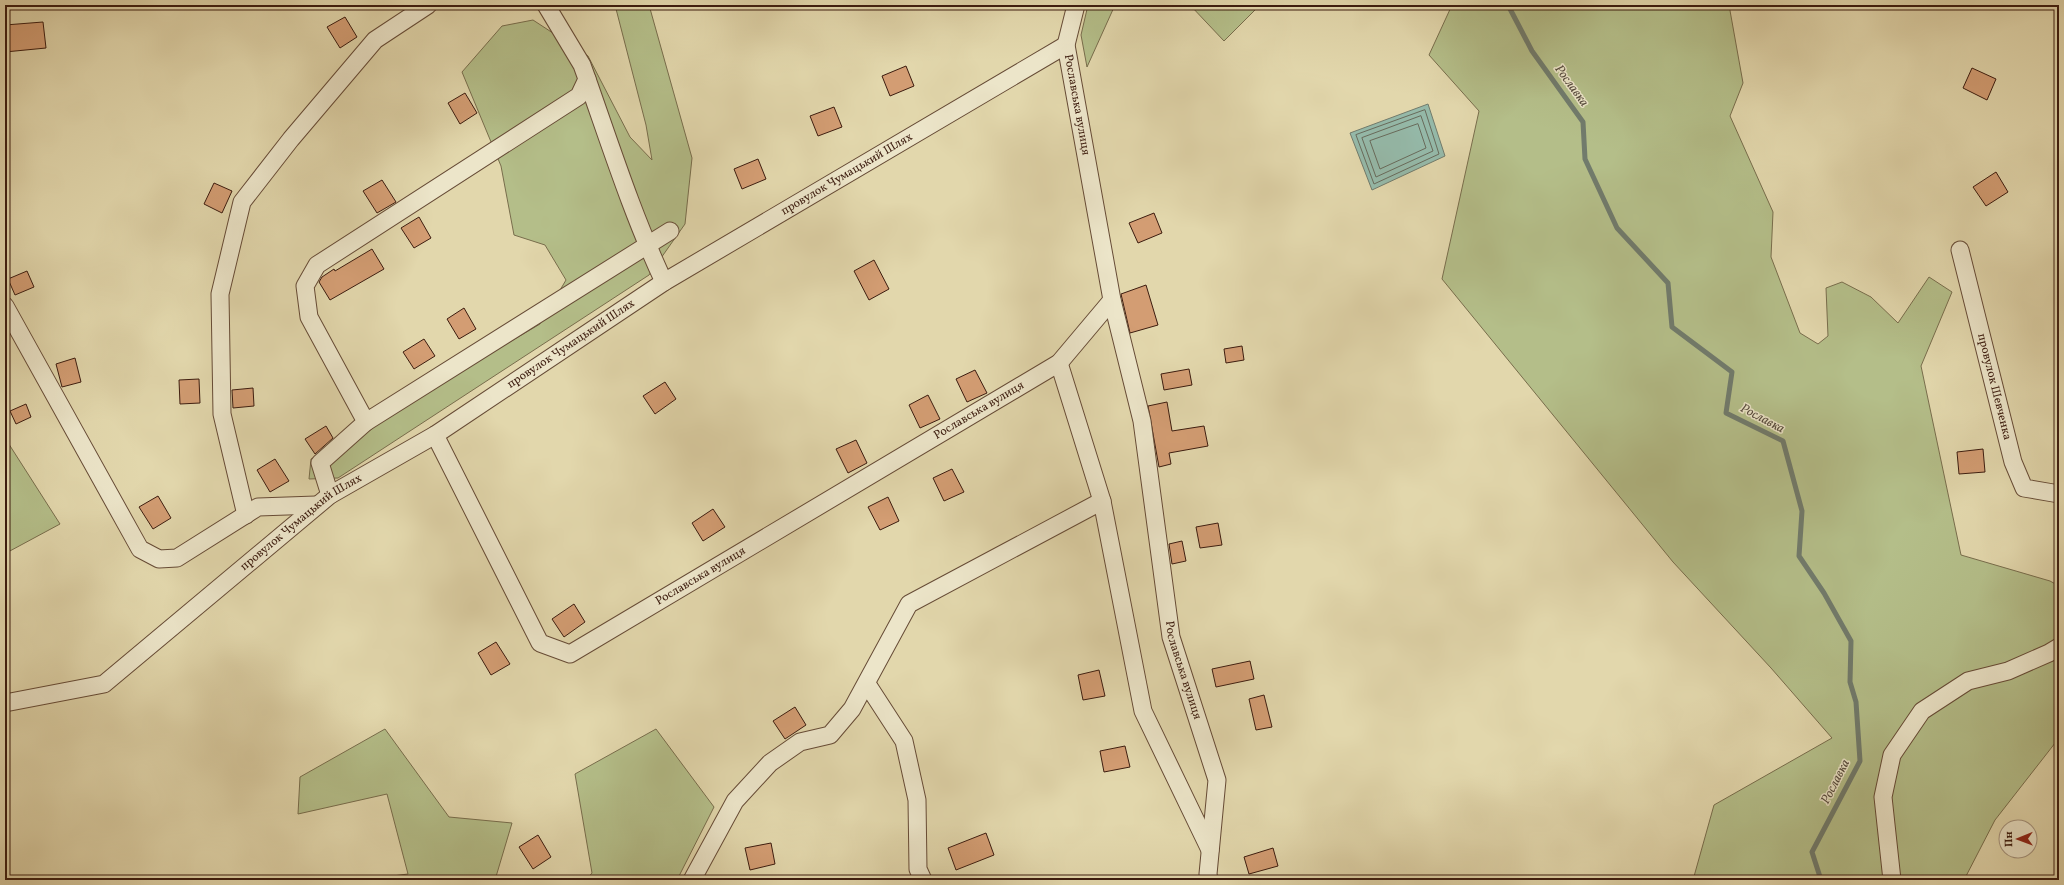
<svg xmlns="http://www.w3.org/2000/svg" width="2064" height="885" font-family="Vollkorn,serif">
<rect width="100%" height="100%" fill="#e2d7ac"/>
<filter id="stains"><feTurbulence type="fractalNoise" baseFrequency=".005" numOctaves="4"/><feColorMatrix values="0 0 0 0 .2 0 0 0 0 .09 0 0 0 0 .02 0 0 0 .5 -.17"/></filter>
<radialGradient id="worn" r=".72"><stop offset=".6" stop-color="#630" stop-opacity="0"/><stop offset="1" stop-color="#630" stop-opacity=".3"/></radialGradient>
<g fill="#b4be89" stroke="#786d4c">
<polygon points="615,5 649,5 692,158 685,224 649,275 338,478 309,479 311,459 540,324 566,280 545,245 514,235 501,166 462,72 502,26 533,20 588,56 630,137 652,160 646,125"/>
<polygon points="1088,5 1115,5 1087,67 1081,35"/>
<polygon points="1190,5 1260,5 1224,41"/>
<polygon points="1452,5 1729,5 1743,83 1730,116 1773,212 1771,257 1800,333 1818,344 1828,336 1826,288 1842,282 1871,297 1898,323 1929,277 1952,292 1921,366 1961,555 2050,581 2059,586 2059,738 1995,820 1964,880 1693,880 1714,805 1832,738 1771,668 1673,562 1442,279 1479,111 1429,55"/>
<polygon points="5,438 60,524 8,552 5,552"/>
<polygon points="385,729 449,817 512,823 495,880 361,880 408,874 387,794 298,814 300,777"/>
<polygon points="656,729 714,807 677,880 586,880 592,873 575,774"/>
</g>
<polygon fill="#95baaa" stroke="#717b6c" points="1428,104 1445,156 1372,190 1350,133"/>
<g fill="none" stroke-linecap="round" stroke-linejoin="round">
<g stroke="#686b5c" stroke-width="1">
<polygon points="1425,110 1439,154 1374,184 1356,135"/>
<polygon points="1421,116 1433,151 1376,177 1362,138"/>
<polygon points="1418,124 1426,148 1380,169 1370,141"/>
</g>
<polyline stroke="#717b6c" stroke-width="5" points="1508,5 1532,51 1583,122 1585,159 1617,228 1668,283 1672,327 1732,372 1726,413 1783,441 1802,511 1799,556 1824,593 1851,641 1850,682 1856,702 1860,761 1812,852 1821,880"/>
</g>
<g fill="#d39d73" stroke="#3c1c0f">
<polygon points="345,17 357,37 340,48 327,27"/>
<polygon points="43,22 46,48 5,52 5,25"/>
<polygon points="906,66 914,86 890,96 882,76"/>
<polygon points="1972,68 1996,79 1987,100 1963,88"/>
<polygon points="465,93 477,113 460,124 448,103"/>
<polygon points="834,107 842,127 818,136 810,116"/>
<polygon points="758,159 766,179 742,189 734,169"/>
<polygon points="1996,172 2008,192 1986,206 1973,187"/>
<polygon points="382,180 396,202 377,213 363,191"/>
<polygon points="214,183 232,191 222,213 204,204"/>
<polygon points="1154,213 1162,233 1138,243 1129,223"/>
<polygon points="419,217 431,238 414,248 401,228"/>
<polygon points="372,249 384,269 330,300 319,282 322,277 334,269 335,271"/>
<polygon points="874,260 889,289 869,300 854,271"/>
<polygon points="27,271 34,287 15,295 8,279"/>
<polygon points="1146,285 1158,325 1130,333 1121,294"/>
<polygon points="464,308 476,329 459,339 447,319"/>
<polygon points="424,339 435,356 414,369 403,352"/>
<polygon points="1242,346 1244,360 1226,363 1224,349"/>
<polygon points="75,358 81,382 62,387 56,364"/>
<polygon points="1189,369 1192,385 1164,390 1161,374"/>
<polygon points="975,370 987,393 967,402 956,379"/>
<polygon points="199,379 200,403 180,404 179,380"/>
<polygon points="665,382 676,399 655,414 643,396"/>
<polygon points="253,388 254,406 233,408 232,390"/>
<polygon points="928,395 940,419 920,428 909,405"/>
<polygon points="1167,402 1172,431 1204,426 1208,446 1169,453 1171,464 1159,467 1148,406"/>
<polygon points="26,404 31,417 16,424 10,411"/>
<polygon points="326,426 333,438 315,454 305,439"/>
<polygon points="856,440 867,463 848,473 836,449"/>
<polygon points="1983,449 1985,472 1959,474 1957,452"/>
<polygon points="275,459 289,481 270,492 257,470"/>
<polygon points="952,469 964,492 944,501 933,478"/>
<polygon points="158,496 171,518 153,529 139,507"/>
<polygon points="888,497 899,521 880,530 868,507"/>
<polygon points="713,509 725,527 703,541 692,523"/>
<polygon points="1218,523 1222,545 1200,548 1196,527"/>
<polygon points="1182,541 1186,561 1172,564 1169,544"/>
<polygon points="574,604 585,622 564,637 552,619"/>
<polygon points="496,642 510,664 491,675 478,653"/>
<polygon points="1250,661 1254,679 1216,687 1212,669"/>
<polygon points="1099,670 1105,696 1083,700 1078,675"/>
<polygon points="1264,695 1272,727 1256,730 1249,699"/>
<polygon points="795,707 806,725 785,739 773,721"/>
<polygon points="1125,746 1130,767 1104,772 1100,751"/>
<polygon points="986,833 994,855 956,870 948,848"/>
<polygon points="538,835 551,857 533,869 519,847"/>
<polygon points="771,843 775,864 750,870 745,848"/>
<polygon points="1273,848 1278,866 1249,874 1244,857"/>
</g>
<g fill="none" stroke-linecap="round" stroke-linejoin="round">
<g stroke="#664b36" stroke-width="19">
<g id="street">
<path id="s1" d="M 1076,5 L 1066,45 L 1112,300 L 1142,421 L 1171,637 L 1217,780 L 1208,874 L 1209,880"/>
<path d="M 587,79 C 611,147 633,216 664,282"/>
<path id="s2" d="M 1960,250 L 2013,462 L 2024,488 L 2059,494"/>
<polyline points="5,306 140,549 159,559 177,558 258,507 316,505"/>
<polyline points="1059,363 1102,501 1143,711 1210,850"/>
<polyline points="366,422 670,231"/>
<path id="s3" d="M 435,435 L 540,643 L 570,654 L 1059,363 L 1112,300"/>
<polyline points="330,495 320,463 366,422 309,317 305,286 317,265 579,96 587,79 582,65 546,5"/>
<polyline points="246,515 222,414 220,294 242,202 291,139 375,40 428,5"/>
<polyline points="867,684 904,741 917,800 918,869 923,880"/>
<path id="s4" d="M 5,703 L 104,684 L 330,495 L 435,435 L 664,282 L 1066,45"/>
<polyline points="692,880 735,801 770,763 800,742 830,735 852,709 909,604 1102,501"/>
<polyline points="1892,880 1883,797 1892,755 1922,711 1968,681 2008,671 2049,653 2059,647"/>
</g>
</g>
<use href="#street" stroke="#ece5c9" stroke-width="17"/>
</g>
<g text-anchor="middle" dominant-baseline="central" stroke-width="3" stroke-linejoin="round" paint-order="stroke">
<g font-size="12" fill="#3c1c0f" stroke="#ece5c9">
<text stroke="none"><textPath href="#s1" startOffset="102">Рославська вулиця</textPath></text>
<text stroke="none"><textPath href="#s4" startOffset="1004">провулок Чумацький Шлях</textPath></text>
<text stroke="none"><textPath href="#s4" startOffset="680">провулок Чумацький Шлях</textPath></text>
<text stroke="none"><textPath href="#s2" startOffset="141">провулок Шевченка</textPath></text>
<text stroke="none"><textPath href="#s3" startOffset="741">Рославська вулиця</textPath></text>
<text stroke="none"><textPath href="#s4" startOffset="356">провулок Чумацький Шлях</textPath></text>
<text stroke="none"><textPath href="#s3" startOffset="417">Рославська вулиця</textPath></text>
<text stroke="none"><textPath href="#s1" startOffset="678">Рославська вулиця</textPath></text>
</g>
<g font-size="13" font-style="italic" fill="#574b3e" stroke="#ece5c9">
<text transform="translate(1571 86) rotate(54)">Рославка</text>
<text transform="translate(1762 419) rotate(28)">Рославка</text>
<text transform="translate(1836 782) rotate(-63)">Рославка</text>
</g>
</g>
<rect width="2064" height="885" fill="none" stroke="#e2d7ac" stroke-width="20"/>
<rect x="6" y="6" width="2052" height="873" fill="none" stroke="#3c1c0f" stroke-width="2"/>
<rect x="10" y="10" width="2044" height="865" fill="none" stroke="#3c1c0f"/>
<g transform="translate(2018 839) rotate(269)"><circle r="19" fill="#ece5c9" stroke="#a6957f"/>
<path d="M0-3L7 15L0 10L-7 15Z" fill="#8f2418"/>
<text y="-6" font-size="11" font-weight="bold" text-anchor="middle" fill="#3c1c0f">Пн</text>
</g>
<rect width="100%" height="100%" filter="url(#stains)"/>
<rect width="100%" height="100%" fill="url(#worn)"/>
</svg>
